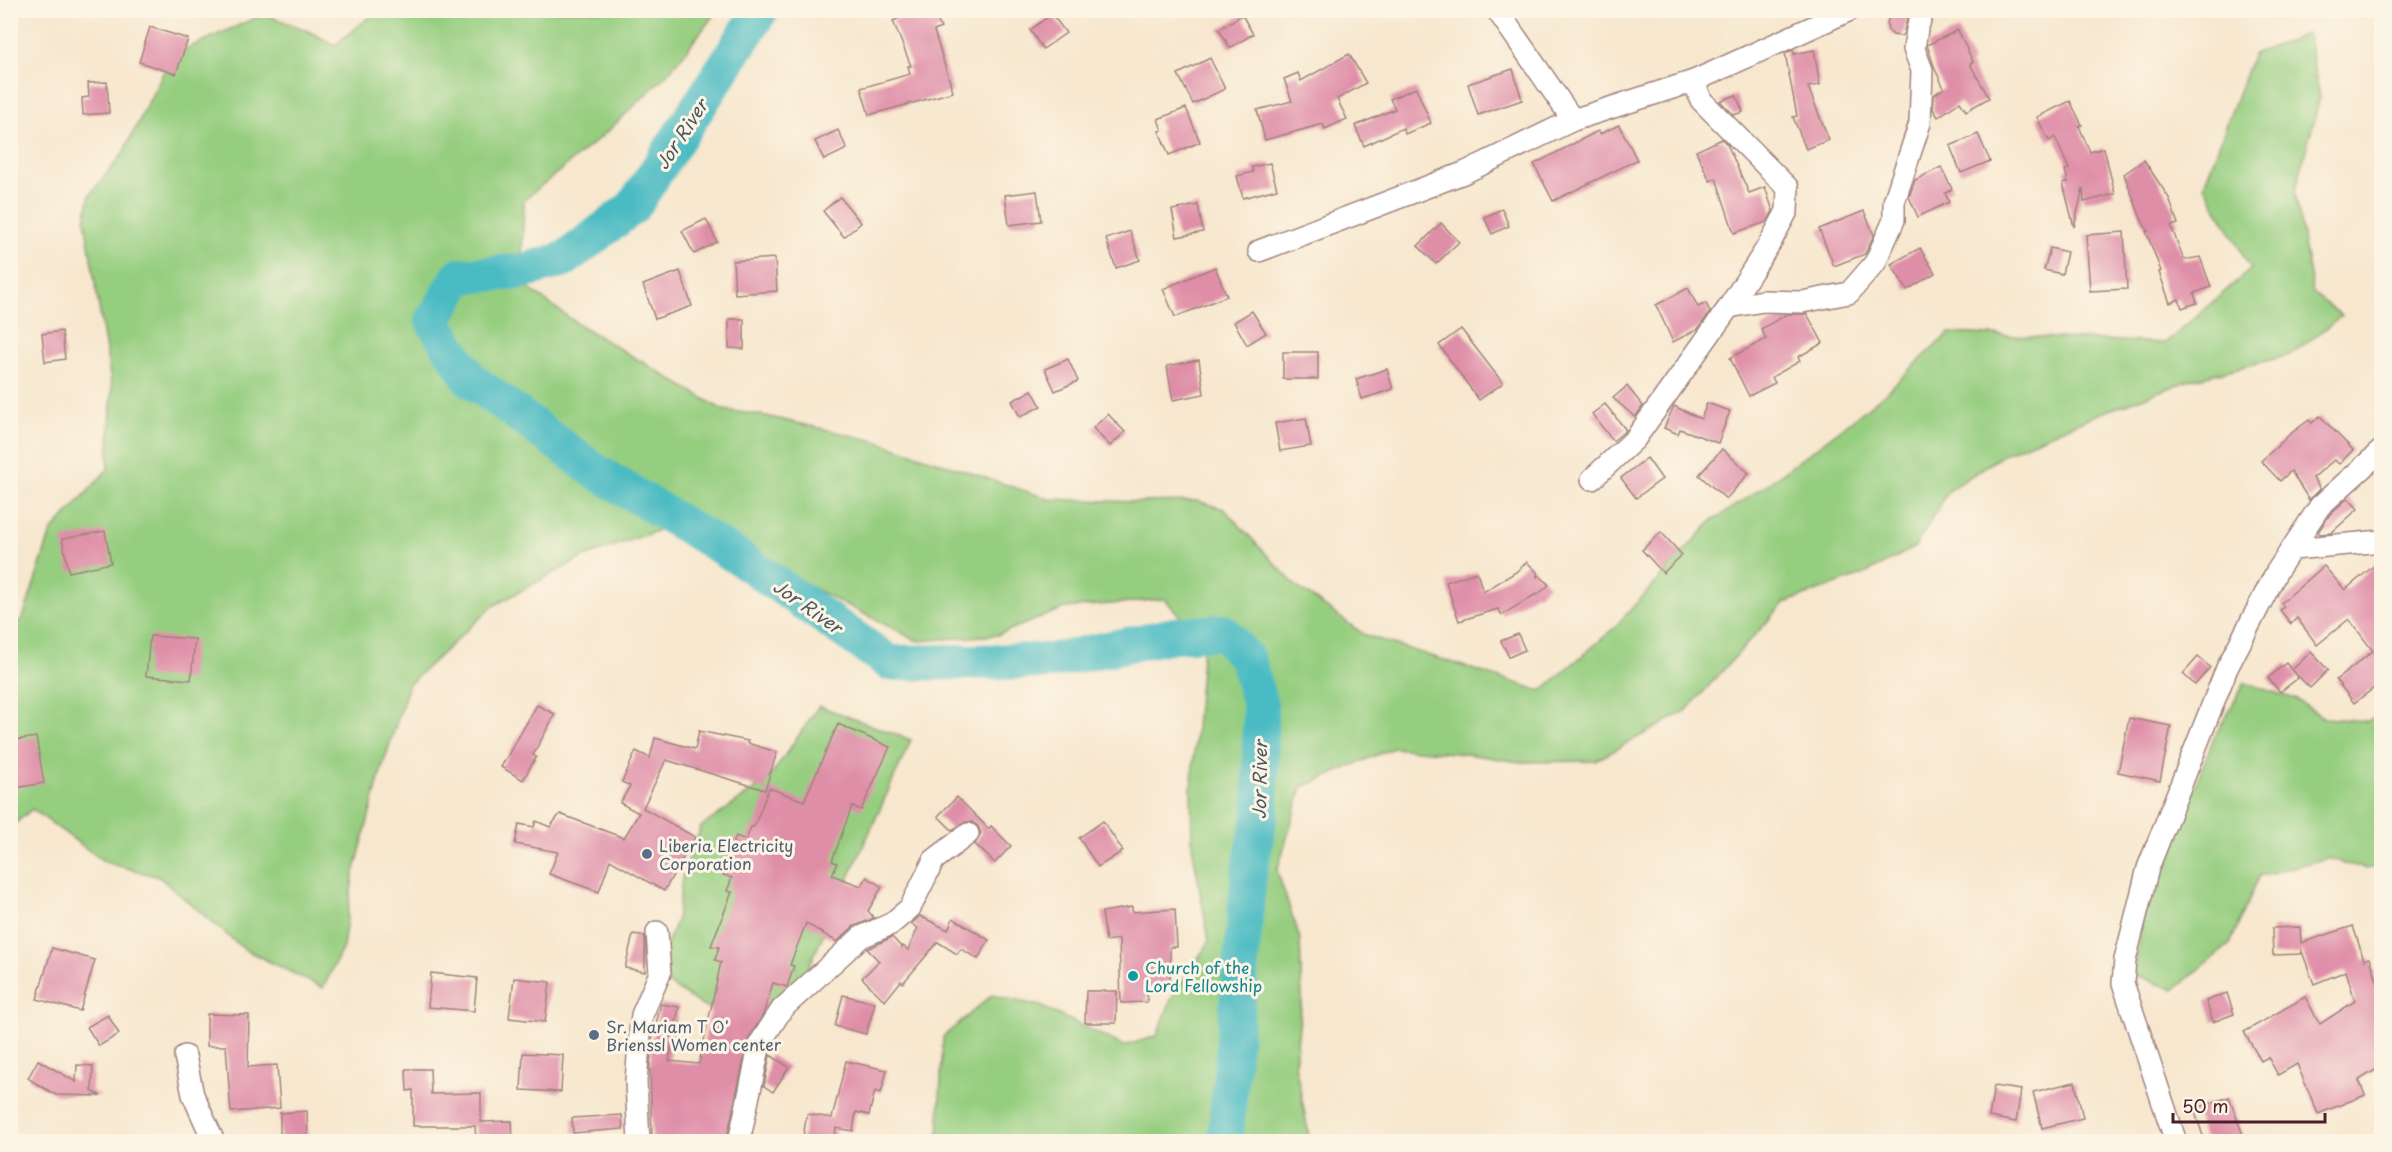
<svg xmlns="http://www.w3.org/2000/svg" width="2392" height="1152" font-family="'Playpen Sans',sans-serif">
<rect width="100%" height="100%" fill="#fcf5e5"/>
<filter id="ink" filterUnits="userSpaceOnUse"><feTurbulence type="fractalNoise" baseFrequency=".0167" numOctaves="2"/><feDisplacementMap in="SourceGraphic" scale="12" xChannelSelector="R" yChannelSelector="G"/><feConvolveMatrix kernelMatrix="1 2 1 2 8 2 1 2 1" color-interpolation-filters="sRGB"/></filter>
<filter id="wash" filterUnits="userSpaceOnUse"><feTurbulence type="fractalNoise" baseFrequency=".008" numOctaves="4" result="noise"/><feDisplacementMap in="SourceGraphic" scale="24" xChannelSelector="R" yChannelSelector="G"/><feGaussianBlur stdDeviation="1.35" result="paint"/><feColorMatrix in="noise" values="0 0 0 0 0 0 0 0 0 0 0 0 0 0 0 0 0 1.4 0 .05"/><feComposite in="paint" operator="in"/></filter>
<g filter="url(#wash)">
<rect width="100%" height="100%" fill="#f7e7ce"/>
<g fill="#96ce80" stroke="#707656" stroke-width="1.5">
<polygon points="377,11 717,11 671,70 608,131 524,200 521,283 578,324 723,410 761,415 876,441 1049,499 1141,502 1197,501 1224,509 1296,586 1365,635 1541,691 1611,631 1712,521 1769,483 1840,430 1881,397 1949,333 2165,343 2251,269 2204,185 2253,54 2307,34 2320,97 2295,192 2313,293 2342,316 2290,355 2190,380 2096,415 2006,453 1949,490 1915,547 1865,574 1784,603 1686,711 1595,761 1519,762 1467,754 1393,748 1302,787 1277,871 1300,939 1302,997 1295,1064 1310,1141 938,1141 943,1037 992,995 1040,1006 1124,1046 1157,1036 1172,997 1209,942 1192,845 1191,791 1203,643 1165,599 1065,608 997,635 918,641 681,522 581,558 493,606 409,684 381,771 353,877 343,947 323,988 244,949 159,877 105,862 32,809 11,827 11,626 23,618 51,532 108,469 112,388 85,220 90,194 122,155 172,55 264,14 306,30 335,45"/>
<polygon points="2245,683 2295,699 2324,718 2367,721 2381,716 2381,866 2366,869 2327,858 2259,876 2230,944 2174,990 2133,974 2146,898 2182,820 2214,737"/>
<polygon points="819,706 911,740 807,971 782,1009 750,1021 704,1007 669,984 662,955 677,919 682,878 701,827 768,780"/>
</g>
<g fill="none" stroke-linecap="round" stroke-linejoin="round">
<polyline stroke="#4cbbc3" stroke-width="36" points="761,10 633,207 565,259 519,272 459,276 433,321 470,379 595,471 744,561 890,663 1050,661 1174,635 1223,632 1247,659 1260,705 1261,811 1249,873 1225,1142"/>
</g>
<g id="blocks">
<g fill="#df8ea8">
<polygon points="917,10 933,10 941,28 934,31 953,92 869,115 861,88 910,74 908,66 911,66 893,21"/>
<polygon points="1895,12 1902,12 1908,16 1903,35 1900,36 1893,35 1888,30 1887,23 1889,17"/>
<polygon points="1052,14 1066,33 1043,49 1030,30"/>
<polygon points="1242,15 1253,34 1230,48 1219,29"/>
<polygon points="150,27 188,39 176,74 139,62"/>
<polygon points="1958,30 1973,62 1970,64 1989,98 1966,111 1960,102 1938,117 1933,109 1934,95 1944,88 1935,69 1927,45"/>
<polygon points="1793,50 1794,54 1814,50 1820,85 1808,87 1829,140 1806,149 1793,117 1797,116 1785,53"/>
<polygon points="1349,54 1366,83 1337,99 1347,119 1325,129 1323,124 1265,140 1257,110 1292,101 1284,79 1298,73 1301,81"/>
<polygon points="1210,58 1225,89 1193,104 1178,74"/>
<polygon points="1513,69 1522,100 1478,115 1468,84"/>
<polygon points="107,82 109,113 83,115 82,98 89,97 88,83"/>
<polygon points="1416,88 1431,123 1405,134 1403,128 1364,146 1355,126 1395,109 1390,99"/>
<polygon points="1736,95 1743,112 1734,115 1720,101"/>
<polygon points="2070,101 2082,125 2079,126 2090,152 2104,148 2115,194 2084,202 2083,188 2074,227 2063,183 2068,182 2065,170 2069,169 2055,137 2049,141 2037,117"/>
<polygon points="1186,108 1200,142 1169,155 1159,131 1162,130 1158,119"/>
<polygon points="1619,125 1637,160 1553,201 1534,164 1598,131 1600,134"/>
<polygon points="838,130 847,149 824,160 815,141"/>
<polygon points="1978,134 1990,161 1961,173 1950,146"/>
<polygon points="1722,139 1727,144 1749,193 1765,187 1773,211 1767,222 1734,233 1716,178 1710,181 1696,151"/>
<polygon points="2144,160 2169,198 2178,224 2171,226 2184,260 2200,257 2211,287 2194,293 2197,303 2182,308 2179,299 2170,303 2159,272 2161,271 2146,231 2148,231 2142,221 2124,174"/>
<polygon points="1270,163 1277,189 1243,198 1237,176 1253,172 1252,167"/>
<polygon points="1941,167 1952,189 1945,193 1949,202 1918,217 1909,197 1915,180"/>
<polygon points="1037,191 1041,221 1009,225 1005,195"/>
<polygon points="840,197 861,223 844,237 823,211"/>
<polygon points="1198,205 1203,232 1177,237 1172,210"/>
<polygon points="1502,209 1509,226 1492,234 1484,217"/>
<polygon points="1864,211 1874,235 1865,254 1834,266 1819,229"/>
<polygon points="706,219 717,242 694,254 682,231"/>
<polygon points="1441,223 1459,242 1436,264 1418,246"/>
<polygon points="1130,231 1140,260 1116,268 1106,239"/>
<polygon points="2124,232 2127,289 2090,291 2086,235"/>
<polygon points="1920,248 1935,273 1907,290 1891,264"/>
<polygon points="2050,248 2067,252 2062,274 2044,270"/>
<polygon points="775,258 777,291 735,294 733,261"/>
<polygon points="1215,267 1227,296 1175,317 1163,289"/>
<polygon points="680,271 692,306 655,319 643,285"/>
<polygon points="1688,288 1698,307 1706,303 1710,312 1698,329 1673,342 1656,305"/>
<polygon points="1252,311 1266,333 1247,345 1234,322"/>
<polygon points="1787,314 1807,314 1823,343 1798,357 1800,361 1772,377 1775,383 1749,396 1730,358 1766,339 1761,329"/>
<polygon points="729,319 744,319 744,349 729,348"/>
<polygon points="1461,329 1503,383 1479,400 1439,345"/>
<polygon points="62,331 65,359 45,362 42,334"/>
<rect x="1283" y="352" width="35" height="27"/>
<polygon points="1068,359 1078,381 1055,391 1045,369"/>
<polygon points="1199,360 1204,394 1173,400 1167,366"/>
<polygon points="1387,369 1393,389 1362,399 1356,379"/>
<polygon points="1627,386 1643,406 1635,417 1613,398"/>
<polygon points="1032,390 1041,406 1020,417 1012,401"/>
<polygon points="1707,403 1730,411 1718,443 1680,429 1678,434 1664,428 1674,406 1701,419"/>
<polygon points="1605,404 1626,430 1613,441 1592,414"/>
<polygon points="1108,414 1125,432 1110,446 1093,428"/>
<polygon points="2320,416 2353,450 2339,464 2334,460 2313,478 2320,489 2309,500 2291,471 2280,481 2261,461 2289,435 2309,420 2312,423"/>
<polygon points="1306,418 1311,446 1280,451 1275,423"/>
<polygon points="1722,449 1749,473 1726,499 1699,475"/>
<polygon points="1647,458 1662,479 1636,498 1621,478"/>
<polygon points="2348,498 2358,509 2331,533 2320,534 2318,532 2330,514"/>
<polygon points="105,531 111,563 69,572 62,539"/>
<polygon points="1661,532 1682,555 1663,573 1642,550"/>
<polygon points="2382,559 2382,682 2354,703 2336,680 2373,651 2349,619 2317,645 2297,618 2291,624 2280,610 2284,607 2281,603 2324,566 2345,590"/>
<polygon points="1527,562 1537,572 1537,577 1539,575 1549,585 1537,595 1536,594 1502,615 1498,609 1459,621 1446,582 1477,572 1483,592 1516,572"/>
<polygon points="1518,634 1525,650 1509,657 1501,641"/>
<polygon points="150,636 195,639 191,680 146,676"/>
<polygon points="2311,652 2328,670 2310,688 2292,670"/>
<polygon points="2198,657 2210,667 2195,685 2183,674"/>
<polygon points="2286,663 2298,678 2280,692 2268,678"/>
<polygon points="537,705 555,714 533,755 536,757 523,780 501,767"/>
<polygon points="2129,718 2171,726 2160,781 2118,772"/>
<polygon points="838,724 890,747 861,810 852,806 832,861 837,863 832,875 861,886 867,877 882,887 868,911 874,918 853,927 837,942 806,923 790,965 794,966 787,987 773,983 763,1015 748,1040 726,1142 652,1142 650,1066 652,1040 661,1004 679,1007 669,1061 699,1064 721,962 715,960 719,947 711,946 732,892 727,891 732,878 721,874 736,836 746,840 751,827 754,827 769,788 804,801"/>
<polygon points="699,731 748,741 747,743 777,752 765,790 666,760 643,808 695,837 664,891 610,860 599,892 549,874 558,852 515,844 519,824 534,827 536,821 550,827 560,814 624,838 639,813 620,803 630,786 622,782 636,751 650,758 655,738 695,749"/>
<polygon points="36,737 44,783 10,789 10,741"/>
<polygon points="957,797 989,829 991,826 1011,846 995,863 975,844 981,833 978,826 972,822 966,822 952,830 938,816"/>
<polygon points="1103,821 1123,851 1098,867 1079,838"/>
<polygon points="1132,907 1132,912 1175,909 1177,947 1170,947 1170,989 1147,989 1147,1002 1121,1003 1119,939 1106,941 1102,912"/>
<polygon points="920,916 948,930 953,918 989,940 978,959 961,949 957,954 938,942 903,983 901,981 885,1001 862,978 879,961 867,949 892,937 902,948 903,946 908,950 918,928 911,924"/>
<polygon points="2353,926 2364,960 2370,958 2379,987 2382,986 2382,1066 2359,1080 2365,1095 2318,1114 2297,1064 2278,1075 2268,1057 2261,1061 2244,1032 2305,997 2320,1024 2355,1001 2346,971 2314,984 2301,949 2301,954 2273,955 2272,928 2300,927 2301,943"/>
<polygon points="633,934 645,936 645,972 625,968"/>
<polygon points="52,948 95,960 80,1011 37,999"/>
<polygon points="431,973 477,978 474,1011 428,1007"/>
<polygon points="514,978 550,982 545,1022 509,1018"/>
<polygon points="1086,991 1117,991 1116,1023 1085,1023"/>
<polygon points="2227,993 2234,1014 2213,1022 2206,1001"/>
<polygon points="843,995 875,1003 866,1034 835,1026"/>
<polygon points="207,1014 249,1015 248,1067 277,1065 280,1108 231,1112 226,1046 207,1046"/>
<polygon points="108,1015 119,1034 99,1046 87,1027"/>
<polygon points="523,1053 563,1055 561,1092 521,1090"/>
<polygon points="770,1055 789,1067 773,1092 764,1086"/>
<polygon points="38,1060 76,1082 77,1065 93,1066 92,1091 101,1096 56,1095 37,1084 28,1078"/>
<polygon points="846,1061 887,1070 881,1093 875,1091 869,1115 856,1112 853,1131 836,1128 834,1142 802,1142 807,1114 832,1118"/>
<polygon points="406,1069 430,1069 431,1094 481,1093 481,1122 512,1121 513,1142 476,1142 475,1126 413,1126 413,1090 407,1091"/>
<polygon points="2075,1082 2083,1118 2042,1128 2033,1092"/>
<polygon points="1994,1086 2021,1090 2016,1122 1989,1117"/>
<polygon points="2229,1097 2243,1135 2224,1142 2205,1142 2194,1109"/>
<polygon points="307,1111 308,1142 280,1142 280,1113"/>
<polygon points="622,1115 623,1129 573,1133 572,1118"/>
</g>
</g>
</g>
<g filter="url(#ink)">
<use href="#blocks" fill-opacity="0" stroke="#a0837c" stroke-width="1.5"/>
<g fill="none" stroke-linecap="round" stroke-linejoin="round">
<g stroke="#a0837c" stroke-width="24">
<g id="minor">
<polyline points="1497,10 1573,120"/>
<polyline points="1259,251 1466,172 1573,120 1694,81 1850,10"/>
<polyline points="1729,307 1763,301 1802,302 1849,293 1875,263 1894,220 1894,202 1920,123 1922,70 1914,49 1917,29 1924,10"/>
<polyline points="1592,479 1635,439 1729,307 1770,243 1787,211 1788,188 1701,100 1694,81"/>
<polyline points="2293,549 2382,541"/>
<polyline points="185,1056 193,1095 214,1142"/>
<polyline points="639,1142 636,1081 640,1034 642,1015 660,973 657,932"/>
<polyline points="739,1142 760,1043 782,1009 861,937 891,924 910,908 934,860 968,834"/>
<polyline points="2176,1142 2123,983 2125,960 2148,868 2227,668 2277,571 2320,506 2382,450"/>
</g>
</g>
<use href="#minor" stroke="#fff" stroke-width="21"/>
</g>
</g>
<g fill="#5c6f8a" stroke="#fcf5e5" stroke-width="2">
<circle cx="647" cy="854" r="6"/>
<circle cx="594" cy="1035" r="6"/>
</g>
<circle fill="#0f9aa8" stroke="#fcf5e5" stroke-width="2" cx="1133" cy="976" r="6"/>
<g text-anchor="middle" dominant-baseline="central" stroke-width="6" stroke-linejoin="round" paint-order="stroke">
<g font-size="16" fill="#4e5e75" stroke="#fcf5e5" text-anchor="start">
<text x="659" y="845">Liberia Electricity<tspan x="659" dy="18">Corporation</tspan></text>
<text x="606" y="1026">Sr. Mariam T O'<tspan x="606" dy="18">Brienssl Women center</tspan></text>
</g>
<g font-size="16" fill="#0d838f" stroke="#fcf5e5" text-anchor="start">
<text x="1145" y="967">Church of the<tspan x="1145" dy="18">Lord Fellowship</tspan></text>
</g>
<g font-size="18" font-style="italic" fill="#4b5660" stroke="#fcf5e5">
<text transform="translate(681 134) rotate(-57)">Jor River</text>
<text transform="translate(808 606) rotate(35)">Jor River</text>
<text transform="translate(1259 780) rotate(-89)">Jor River</text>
</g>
</g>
<rect width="2392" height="1152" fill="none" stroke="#fcf5e5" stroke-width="36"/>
<path d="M2173 1113v9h152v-9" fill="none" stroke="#4a1f2b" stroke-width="3"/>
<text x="2182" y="1113" font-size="18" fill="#4a1f2b" stroke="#fcf5e5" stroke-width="4.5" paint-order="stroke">50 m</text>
</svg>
